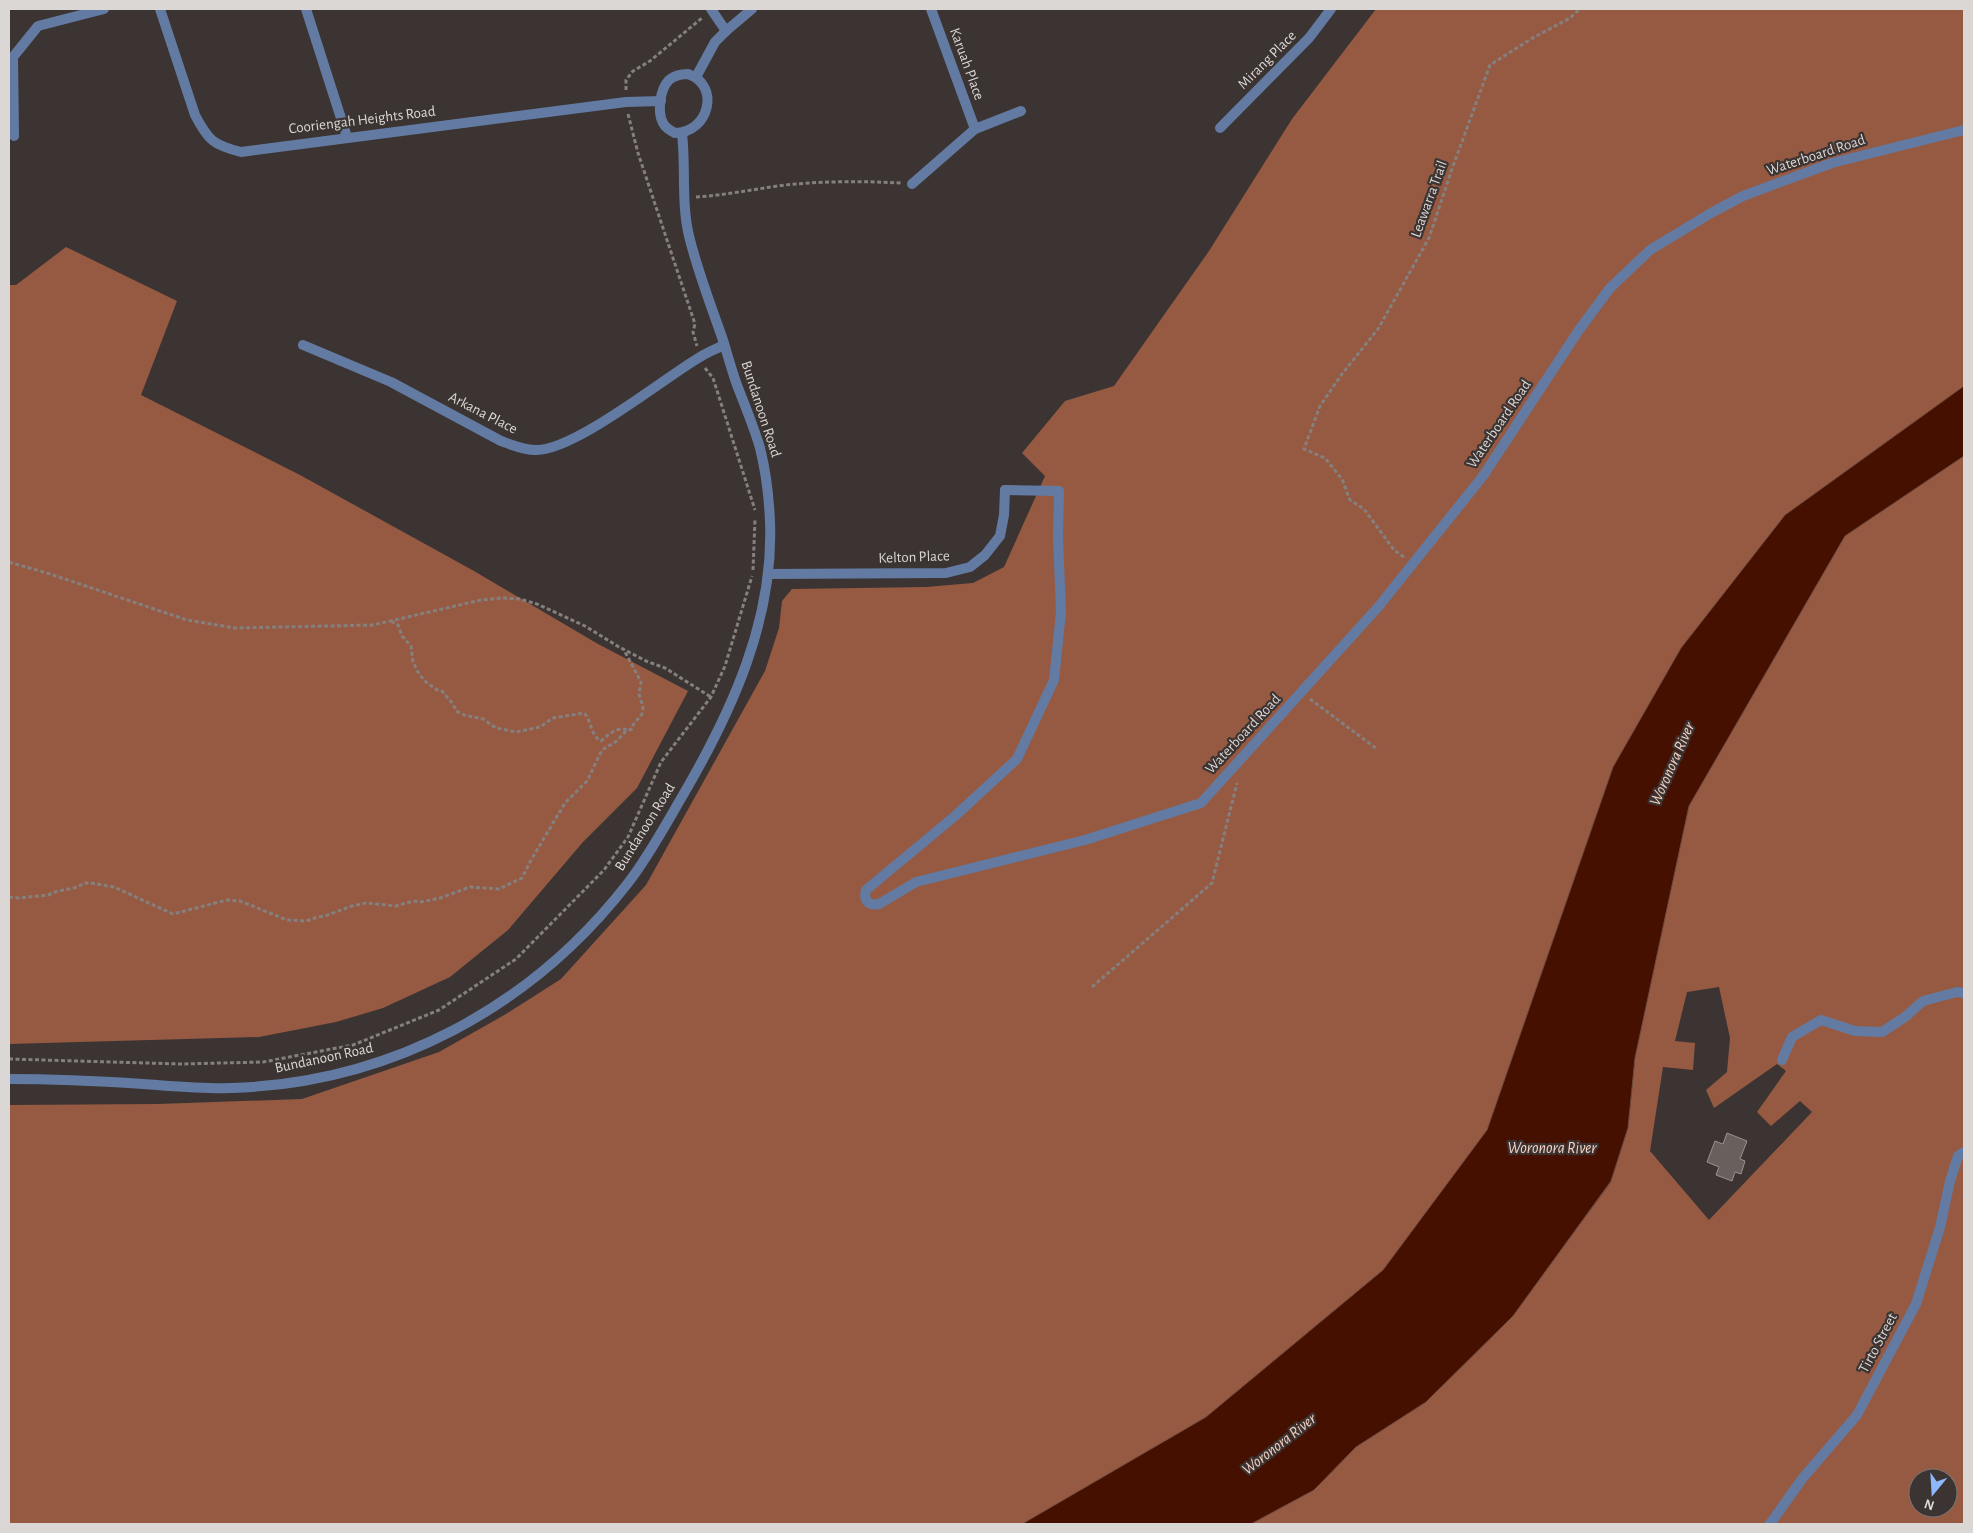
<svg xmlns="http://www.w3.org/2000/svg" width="1973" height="1533" font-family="'Alegreya Sans',sans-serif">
<rect width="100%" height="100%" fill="#3b3432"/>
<g fill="#965a43" fill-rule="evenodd">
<polygon points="1376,9 1964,9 1964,386 1785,515 1681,648 1613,767 1487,1130 1383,1270 1206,1417 1087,1488 1022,1524 9,1524 9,1105 158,1104 302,1099 439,1052 506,1014 561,979 646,885 765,671 779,628 782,601 792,589 926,587 973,583 1004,567 1045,476 1022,453 1065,401 1114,386 1209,251 1292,119"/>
<polygon points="66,247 177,301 141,395 300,475 474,571 598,644 688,691 637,788 583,842 508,930 450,977 383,1008 336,1022 259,1037 9,1044 9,285 16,285"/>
<path d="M 1964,456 L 1964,1524 L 1251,1524 L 1314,1490 L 1356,1447 L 1426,1402 L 1513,1316 L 1611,1182 L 1628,1128 L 1635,1058 L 1688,806 L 1845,536 ZM 1719,987 L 1730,1038 L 1727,1072 L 1706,1090 L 1714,1108 L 1777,1064 L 1786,1071 L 1757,1112 L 1771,1126 L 1800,1101 L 1812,1112 L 1709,1220 L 1650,1151 L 1663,1067 L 1693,1070 L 1695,1043 L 1675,1041 L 1687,992 ZM 1918,1478 L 1948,1478 L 1948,1508 L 1918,1508 Z"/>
</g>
<polygon fill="#451000" stroke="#724c40" points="1964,386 1964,456 1845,536 1689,806 1635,1058 1628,1128 1611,1181 1513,1316 1426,1402 1356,1447 1314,1490 1251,1524 1022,1524 1206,1417 1383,1270 1487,1130 1613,767 1681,648 1785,515"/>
<polygon fill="#67605d" stroke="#9a928f" points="1727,1133 1747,1141 1740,1159 1745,1161 1741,1174 1735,1172 1732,1181 1716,1175 1719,1167 1707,1162 1715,1141 1723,1144"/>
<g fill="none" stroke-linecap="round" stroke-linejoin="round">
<g stroke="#857f7d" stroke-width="3" stroke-dasharray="4 2.5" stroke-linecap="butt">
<polyline points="626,90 626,80 633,71 650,61 702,18"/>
<polyline points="628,114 638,153 695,324 693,332 697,346"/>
<path d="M 696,197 C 726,195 755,189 785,185 C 823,181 863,181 901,183"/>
<polyline points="705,368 713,378 755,510"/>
<polyline points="1404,557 1394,550 1364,509 1350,500 1342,479 1325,458 1304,449 1320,406 1342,374 1378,329 1429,238 1452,169 1490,65 1531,39 1570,18 1580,9"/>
<polyline points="9,562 50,574 187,620 235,628 373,625 481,600 503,598 520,599 537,604 585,626 619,647 646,661 665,668 711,697"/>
<polyline points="753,570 755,519"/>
<path d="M 391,621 L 398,625 L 402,636 L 411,646 L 413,662 L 419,674 L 426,682 L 437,690 L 442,691 L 453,704 L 456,711 L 464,715 L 483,719 L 496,728 L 516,732 L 540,727 L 553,718 L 584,713 C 592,721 590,735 601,741 C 610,733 616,727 629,730"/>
<polyline points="1310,699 1377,749"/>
<polyline points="9,897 19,898 48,895 55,892 78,887 84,883 91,883 114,887 173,914 227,900 240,901 287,920 306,921 318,917 325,916 352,906 366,903 396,906 413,901 421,902 440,898 470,887 499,889 522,878 531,860 565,803 587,781 602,750 617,741 625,732 632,729 633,725 642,714 643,707 639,694 641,682 624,650"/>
<polyline points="1092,987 1212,883 1237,783"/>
<polyline points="9,1059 181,1064 263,1062 353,1045 439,1010 516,959 604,870 628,837 661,762 711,697 725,666 752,576"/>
</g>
<path stroke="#637ba2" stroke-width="10" d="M 1005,490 L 1059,491 L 1058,537 L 1061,612 L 1054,680 L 1017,759 L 955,816 L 866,890 C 863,901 869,906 879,904 L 916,882 L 1085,840 L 1201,803 L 1379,606 L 1483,476 L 1579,330 L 1610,288 L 1650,250 L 1711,213 L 1743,196 L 1832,163 L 1964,130"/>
<g stroke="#637ba2" stroke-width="10">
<path d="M 160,9 L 195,115 C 208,140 213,145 241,152 L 626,102 L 661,101"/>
<polyline points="306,9 347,137"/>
<polyline points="711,9 726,31"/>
<polyline points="931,9 975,129"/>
<polyline points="1220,128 1309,38 1331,9"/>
<polyline points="14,136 13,57 38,26 104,9"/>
<polyline points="912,184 975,129 1021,111"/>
<path d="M 303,345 L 391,382 L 501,441 C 512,445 523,450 535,450 C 573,452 664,378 700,357 C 708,352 716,349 724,345"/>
<polyline points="768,574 946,573 970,567 985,555 1000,536 1004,515 1005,490"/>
<polyline points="1782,1060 1792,1037 1821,1020 1855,1031 1882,1032 1905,1017 1923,1001 1957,992 1964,993"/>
<polyline points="1770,1524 1802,1479 1857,1415 1916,1304 1940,1227 1950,1181 1958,1156 1964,1152"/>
</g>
<g stroke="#637ba2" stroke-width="10">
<path d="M 688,74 C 721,85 709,133 675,133 C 671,131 665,127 663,123 C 657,112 660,89 669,80 C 675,75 681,74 688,74 Z"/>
<polyline points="696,77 715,42 726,31 752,9"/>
<path d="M 9,1079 C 53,1079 98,1081 143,1084 C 172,1086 202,1089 232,1088 C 390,1083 531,1008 628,883 C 649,856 666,824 683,795 C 732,711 774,620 770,522 C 769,497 766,472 760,448 C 754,427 745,406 737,385 C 732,371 728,357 724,343 C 712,308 698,273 689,236 C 681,202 686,168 682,133"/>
</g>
</g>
<g text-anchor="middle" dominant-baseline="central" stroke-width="4.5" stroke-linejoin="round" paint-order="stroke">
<g font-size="15" fill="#dbd7d5" stroke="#3b3432">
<text transform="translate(1267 60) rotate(-45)">Mirang Place</text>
<text transform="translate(967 64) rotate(70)">Karuah Place</text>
<text transform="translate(362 120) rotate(-7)">Cooriengah Heights Road</text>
<text transform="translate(1816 155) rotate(-18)">Waterboard Road</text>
<text transform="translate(1429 199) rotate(-70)">Leawarra Trail</text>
<text transform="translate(761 409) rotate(72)">Bundanoon Road</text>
<text transform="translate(483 413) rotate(27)">Arkana Place</text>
<text transform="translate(1499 424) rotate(-56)">Waterboard Road</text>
<text transform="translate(914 557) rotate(-2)">Kelton Place</text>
<text transform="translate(1243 734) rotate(-47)">Waterboard Road</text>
<text transform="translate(645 827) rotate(-58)">Bundanoon Road</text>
<text transform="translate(324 1058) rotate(-12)">Bundanoon Road</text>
<text transform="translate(1878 1343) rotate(-62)">Tirto Street</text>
</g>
<g font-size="16" font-style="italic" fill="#f7d1c3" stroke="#3b3432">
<text transform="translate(1672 764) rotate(-66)">Woronora River</text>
<text x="1552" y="1148">Woronora River</text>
<text transform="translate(1279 1444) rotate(-38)">Woronora River</text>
</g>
</g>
<rect width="1973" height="1533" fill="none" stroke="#dbd7d5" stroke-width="20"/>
<g transform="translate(1933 1493) rotate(198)"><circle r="24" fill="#3b3432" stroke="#7b7573"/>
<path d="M0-4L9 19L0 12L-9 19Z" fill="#8db9fc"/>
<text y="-8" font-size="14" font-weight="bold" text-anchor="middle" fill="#dbd7d5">N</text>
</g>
</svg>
